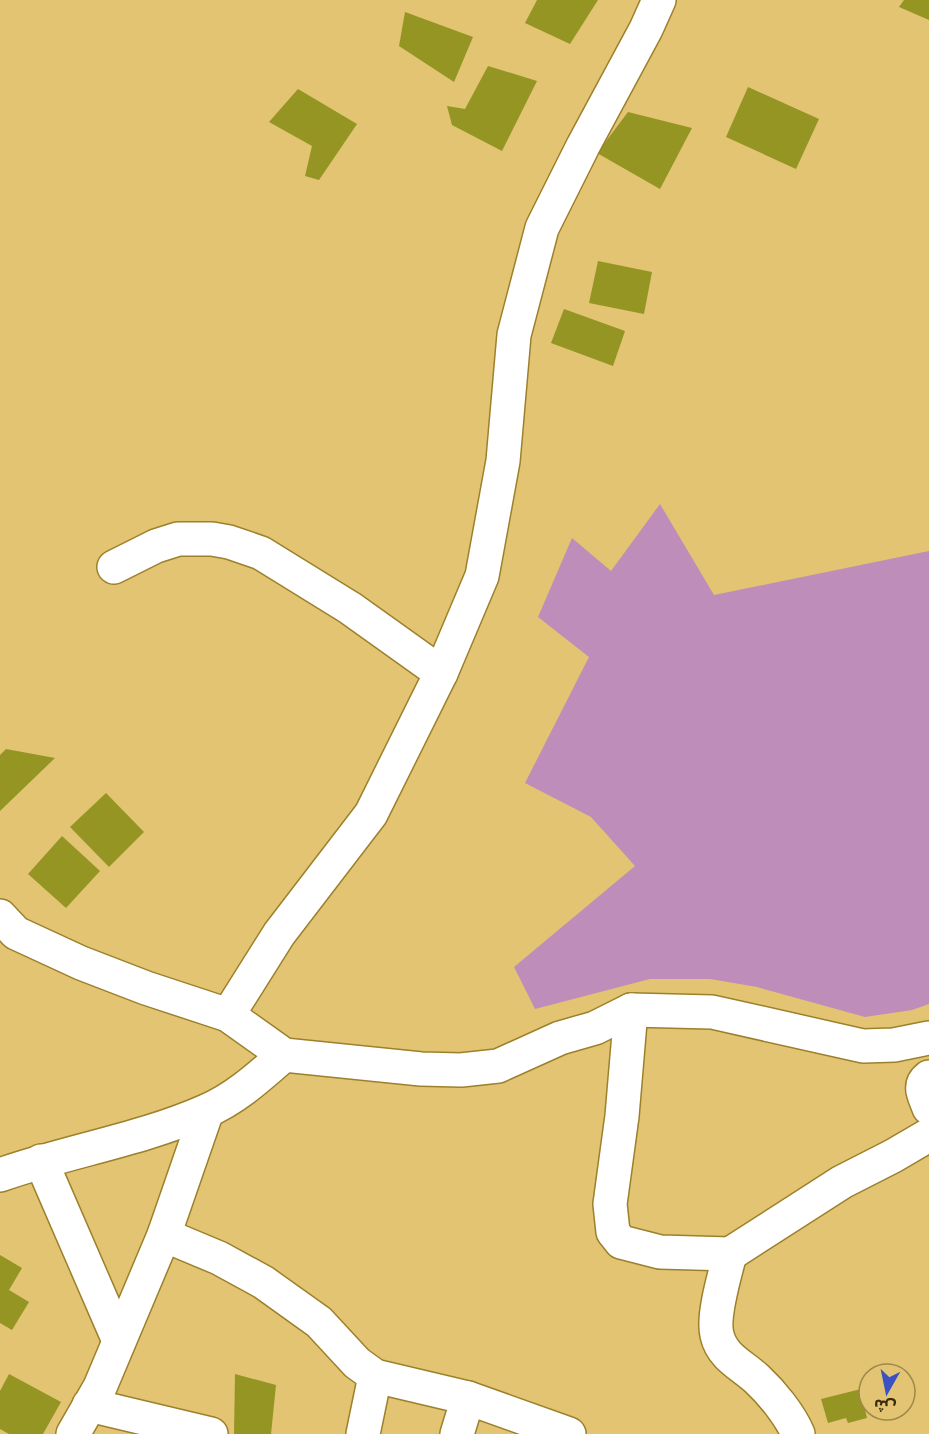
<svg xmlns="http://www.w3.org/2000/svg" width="929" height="1434" font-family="'Noto Serif','Noto Sans Arabic',serif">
<rect width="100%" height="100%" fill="#e2c472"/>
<polygon fill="#bf8dba" points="660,504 714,595 929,551 929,1004 912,1010 865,1017 757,987 710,979 650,979 535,1009 514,967 635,866 591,817 525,783 589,657 538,617 572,538 611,571"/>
<g fill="#959523">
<polygon points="537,0 598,0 570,44 525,23"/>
<polygon points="904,0 929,0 929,20 899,7"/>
<polygon points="405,12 473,37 454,82 399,46"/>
<polygon points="488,66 537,81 502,151 452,125 447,106 465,109"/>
<polygon points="748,87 819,119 796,169 726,137"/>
<polygon points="298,89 357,124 319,180 305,176 312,146 269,122"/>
<polygon points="628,112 692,128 660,189 597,153"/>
<polygon points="598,261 652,272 644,314 589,303"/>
<polygon points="564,309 625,331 613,366 551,343"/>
<polygon points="6,749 55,758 0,811 0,755"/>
<polygon points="106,793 144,832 109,867 70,827"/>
<polygon points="62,836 100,871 66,908 28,874"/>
<polygon points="0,1255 22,1268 9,1290 29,1302 12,1330 0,1323"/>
<polygon points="9,1374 61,1402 43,1434 9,1434 0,1429 0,1391"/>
<polygon points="235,1374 276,1385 271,1434 234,1434"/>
<polygon points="869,1387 869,1400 863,1401 867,1418 848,1423 846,1418 828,1423 821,1399"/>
</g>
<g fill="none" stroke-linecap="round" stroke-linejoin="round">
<g stroke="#9d802b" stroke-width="36">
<g id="minor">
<polyline points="114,567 156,546 178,539 212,539 229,542 261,553 350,608 441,673"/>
<polyline points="0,916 16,933 81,963 146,988 228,1015 284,1055 421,1069 461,1070 498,1066 560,1038 595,1028 631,1010 712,1012 863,1046 894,1045 929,1038"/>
<polyline points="631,1010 622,1116 610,1204 613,1232 621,1242 660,1252 730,1254 842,1182 893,1156 929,1135"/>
<polyline points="228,1015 279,934 371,814 441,673 482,576 503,461 514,335 542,228 583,146 646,29 659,0"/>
<path d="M 929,1077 C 917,1086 925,1096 929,1108"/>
<polyline points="41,1161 119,1341"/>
<path d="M 0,1175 C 68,1151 140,1140 206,1111 C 235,1099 260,1076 284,1055"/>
<polyline points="164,1235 219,1258 263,1282 319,1322 357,1363 375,1376 468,1398 569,1434"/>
<path d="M 730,1254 C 725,1274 712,1316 717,1335 C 722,1357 742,1365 757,1379 C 772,1393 790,1415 798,1434"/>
<polyline points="89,1405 211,1434"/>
<polyline points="73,1434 100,1387 164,1235 207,1111"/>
<polyline points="363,1434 375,1376"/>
<polyline points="457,1434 468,1398"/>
</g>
</g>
<use href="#minor" stroke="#fff" stroke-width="33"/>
</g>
<g transform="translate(887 1392) rotate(189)"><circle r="28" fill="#e2c472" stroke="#9f8848" stroke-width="1.5"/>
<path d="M0-4.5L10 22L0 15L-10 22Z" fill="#3b51c4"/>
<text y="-9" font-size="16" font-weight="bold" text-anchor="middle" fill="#3a2d0a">ش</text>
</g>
</svg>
